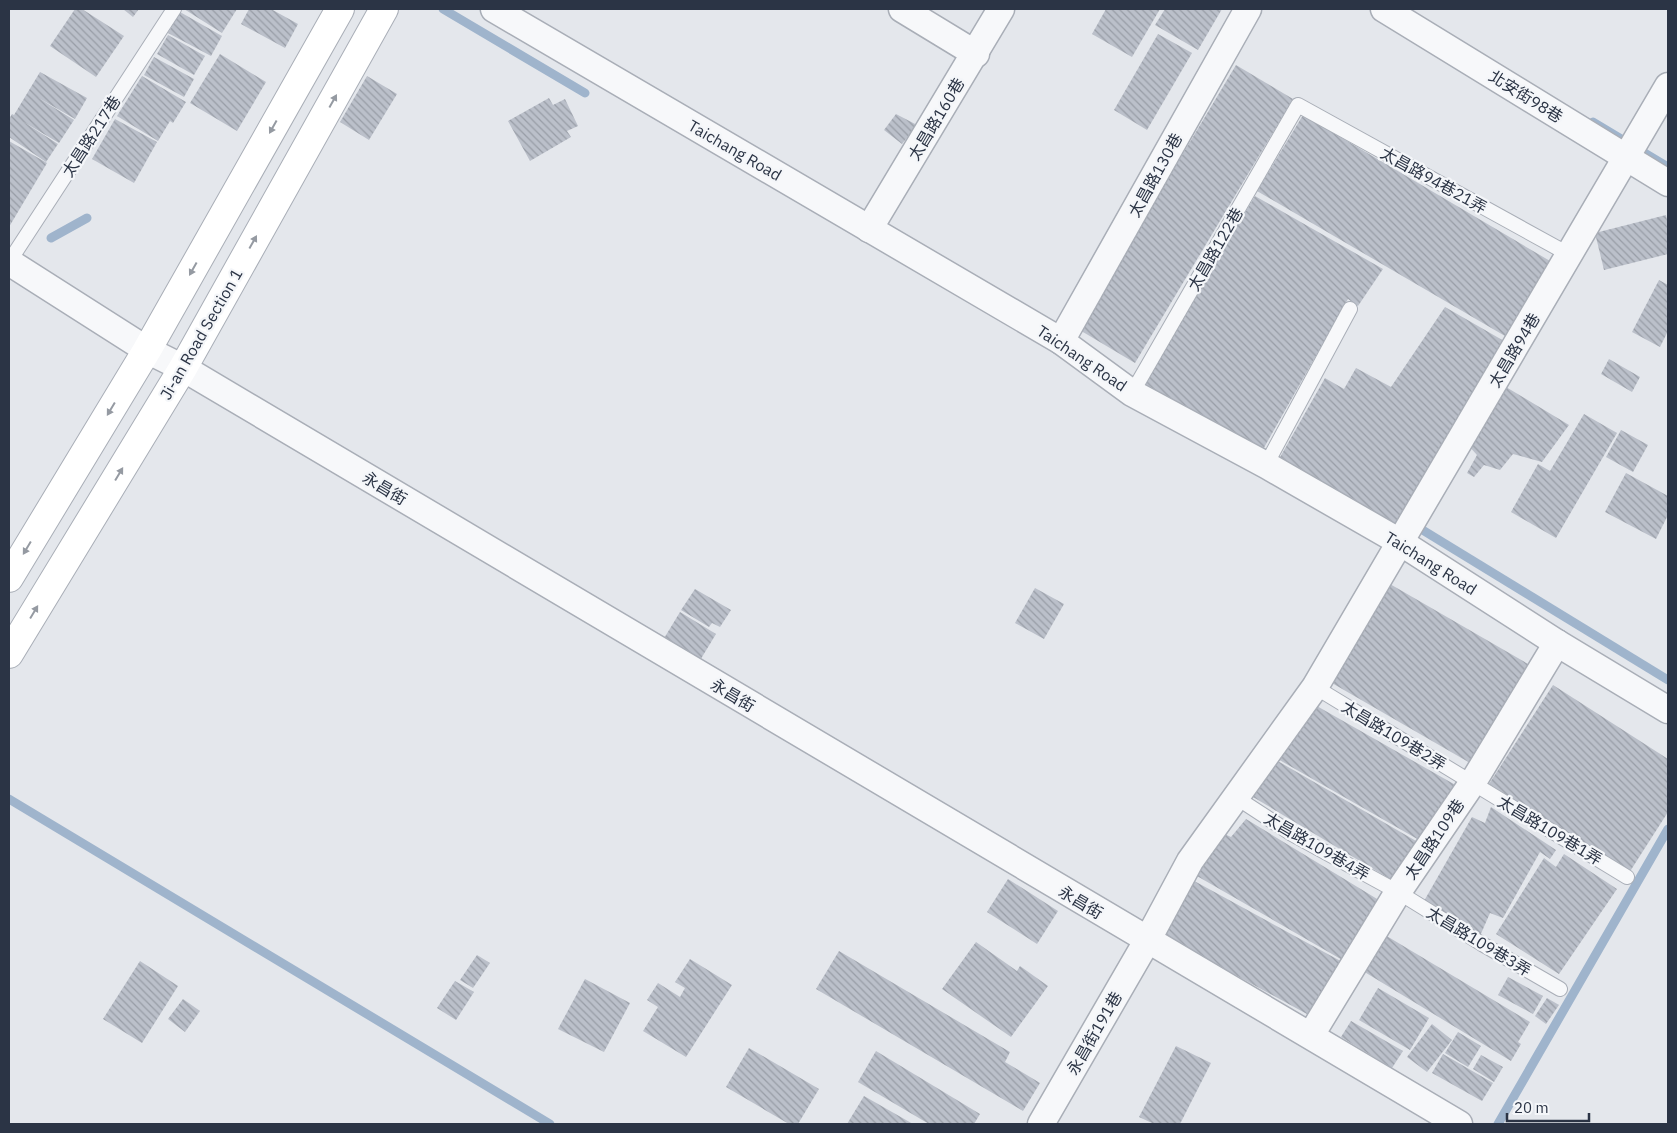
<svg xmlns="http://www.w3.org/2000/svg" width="1677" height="1133" font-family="'IBM Plex Sans','Noto Sans TC',sans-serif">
<defs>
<pattern id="building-back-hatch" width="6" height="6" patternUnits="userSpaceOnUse" patternTransform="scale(1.25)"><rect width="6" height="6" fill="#bbc0ca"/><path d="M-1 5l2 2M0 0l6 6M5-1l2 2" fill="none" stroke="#989da6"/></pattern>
</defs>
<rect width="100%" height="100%" fill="#e4e7ec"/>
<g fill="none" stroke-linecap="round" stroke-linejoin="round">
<g stroke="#9fb4cc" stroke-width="9">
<polyline points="443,9 585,93"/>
<polyline points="1593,122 1668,167"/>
<polyline points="51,238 87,218"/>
<polyline points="1416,526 1668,680"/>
<polyline points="9,799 550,1124"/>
<polyline points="1498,1124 1668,829"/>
</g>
</g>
<g fill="url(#building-back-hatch)">
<polygon points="75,9 82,9 124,36 96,77 50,46"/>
<polygon points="123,9 139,9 133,17"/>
<polygon points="184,9 237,9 222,33"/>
<polygon points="249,9 271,9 298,24 285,48 241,24"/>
<polygon points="1106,9 1160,9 1132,57 1092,34"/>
<polygon points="1165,9 1222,9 1198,50 1155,25"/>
<polygon points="180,12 222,36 211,56 168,33"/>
<polygon points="1158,34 1192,53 1147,130 1114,110"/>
<polygon points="168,35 205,56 194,75 157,54"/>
<polygon points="220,54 266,82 237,131 190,103"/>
<polygon points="154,57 194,79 184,97 144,75"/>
<polygon points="1236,65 1293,99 1135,363 1078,329"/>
<polygon points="40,72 87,98 75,119 37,97 74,120 59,143 22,121 58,144 46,162 9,137 9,119 12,114 14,115"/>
<polygon points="142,76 186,102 173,123 170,121 158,141 117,116"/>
<polygon points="367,76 397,94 369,140 340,122"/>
<polygon points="549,98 553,105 565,99 578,126 567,131 571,137 530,161 508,121"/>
<polygon points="896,114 917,125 902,144 884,130"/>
<polygon points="1303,115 1550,261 1505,336 1257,191"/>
<polygon points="115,119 157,142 134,183 92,159"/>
<polygon points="9,141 47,163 9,227"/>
<polygon points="1255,196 1383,269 1358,306 1348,299 1261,453 1143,383"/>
<polygon points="1666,215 1668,225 1668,254 1604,270 1595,233"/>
<polygon points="1659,280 1668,285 1668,331 1660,347 1632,332"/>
<polygon points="1445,307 1504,341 1395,524 1279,459 1325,378 1344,389 1356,368 1391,387"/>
<polygon points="1609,359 1640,377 1632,392 1601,374"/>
<polygon points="1501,384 1569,425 1542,462 1513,454 1500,470 1484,465 1474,477 1467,473 1477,455 1468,445"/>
<polygon points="1584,414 1617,433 1556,538 1511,512 1538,464 1550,471"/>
<polygon points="1621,430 1648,445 1633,472 1606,457"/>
<polygon points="1626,473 1668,496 1668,515 1656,539 1605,512"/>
<polygon points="1383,580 1535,668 1477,767 1325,679"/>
<polygon points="1035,588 1064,604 1044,639 1015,623"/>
<polygon points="695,589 731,610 720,627 712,623 709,627 681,610"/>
<polygon points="680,612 716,634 699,662 663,640"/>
<polygon points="1553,685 1668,759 1668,812 1629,873 1489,784"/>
<polygon points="1308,701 1459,787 1426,844 1276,758"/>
<polygon points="1276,760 1423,845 1400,885 1253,797"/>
<polygon points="1491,807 1556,850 1550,859 1540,852 1503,918 1490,913 1480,936 1424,901 1472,817 1485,823"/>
<polygon points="1246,819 1387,905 1351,965 1190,872 1218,831 1231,837"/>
<polygon points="1564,854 1617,889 1559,974 1496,934 1544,858 1556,867"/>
<polygon points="1187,877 1346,964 1316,1019 1157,932"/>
<polygon points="1008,879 1058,911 1037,944 987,912"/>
<polygon points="1380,932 1530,1022 1518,1042 1521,1044 1511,1061 1358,968"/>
<polygon points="976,942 1017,971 1020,966 1048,986 1011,1037 942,989"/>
<polygon points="839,951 1010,1052 1005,1062 1040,1083 1023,1111 816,989"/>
<polygon points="477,955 490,963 473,988 460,980"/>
<polygon points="690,959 732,985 686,1057 643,1031 658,1007 647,1000 658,983 680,997 685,988 675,982"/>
<polygon points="140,961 178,986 142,1043 103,1019"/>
<polygon points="1508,977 1543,996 1533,1014 1498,995"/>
<polygon points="585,979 630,1003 604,1052 558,1029"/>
<polygon points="455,981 474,992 456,1020 437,1008"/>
<polygon points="1378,988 1429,1018 1410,1050 1359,1020"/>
<polygon points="1547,998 1559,1005 1546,1024 1535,1016"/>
<polygon points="183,999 200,1011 185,1032 168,1019"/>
<polygon points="1351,1021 1403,1051 1392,1068 1341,1037"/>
<polygon points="1432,1024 1452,1040 1427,1072 1407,1057"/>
<polygon points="1458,1032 1481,1046 1468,1067 1445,1053"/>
<polygon points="1176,1046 1211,1063 1180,1124 1154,1124 1139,1117"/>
<polygon points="749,1048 819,1089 798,1124 789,1124 726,1087"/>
<polygon points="876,1051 980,1114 974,1124 929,1124 858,1082"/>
<polygon points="1443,1054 1493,1083 1482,1101 1432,1073"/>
<polygon points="1481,1055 1503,1067 1494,1082 1473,1069"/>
<polygon points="864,1096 913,1124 847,1124"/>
</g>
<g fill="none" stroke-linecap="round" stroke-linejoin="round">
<g stroke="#a9aeb7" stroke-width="16">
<g id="lane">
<polyline points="9,262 174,9"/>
<polyline points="1132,393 1298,105 1570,255"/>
<polyline points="1266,465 1350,309"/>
<polyline points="1315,687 1627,877"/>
<polyline points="1237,798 1292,834 1398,892 1482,944 1560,989"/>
</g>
</g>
<g stroke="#a9aeb7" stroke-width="29">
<g id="street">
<polyline points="494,9 1061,341 1132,393 1266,465 1400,542 1557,643 1668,710"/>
<polyline points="902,9 976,54"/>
<polyline points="1384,9 1668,183"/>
<polyline points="869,229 1001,9"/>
<polyline points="9,262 147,350 183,368 1459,1124"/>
<polyline points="1061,341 1248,9"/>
<polyline points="1311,1035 1398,892 1473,782 1557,643"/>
<polyline points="1041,1124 1147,941 1190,861 1315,687 1668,86"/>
</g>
</g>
<g stroke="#a9aeb7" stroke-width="30">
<g id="secondary">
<polyline points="9,578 147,350 340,9"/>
<polyline points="9,654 183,368 384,9"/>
</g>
</g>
<use href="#lane" stroke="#f7f8fa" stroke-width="14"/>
<use href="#street" stroke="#f7f8fa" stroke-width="26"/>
<use href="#secondary" stroke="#fff" stroke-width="28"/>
</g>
<defs><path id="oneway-solid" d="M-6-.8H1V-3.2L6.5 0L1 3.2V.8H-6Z" transform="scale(1.25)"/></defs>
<g fill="#959aa2">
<use href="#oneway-solid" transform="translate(333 101) rotate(-61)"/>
<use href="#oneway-solid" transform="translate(273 127) rotate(119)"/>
<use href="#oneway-solid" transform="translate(253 242) rotate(-61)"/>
<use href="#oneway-solid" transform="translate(193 269) rotate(119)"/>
<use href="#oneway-solid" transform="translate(111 409) rotate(121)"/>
<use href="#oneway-solid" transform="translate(119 474) rotate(-59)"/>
<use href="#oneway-solid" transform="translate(27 548) rotate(121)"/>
<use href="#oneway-solid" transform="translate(34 612) rotate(-59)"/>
</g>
<g text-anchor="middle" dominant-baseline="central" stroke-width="4.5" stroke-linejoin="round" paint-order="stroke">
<g font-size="16" fill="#2b3445" stroke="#f4f6f9">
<text transform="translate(1526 96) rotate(32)">北安街98巷</text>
<text transform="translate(936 119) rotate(-59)">太昌路160巷</text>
<text transform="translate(91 136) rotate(-57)">太昌路217巷</text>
<text transform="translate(735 150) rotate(30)">Taichang Road</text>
<text transform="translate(1155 175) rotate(-61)">太昌路130巷</text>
<text transform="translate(1434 180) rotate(29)">太昌路94巷21弄</text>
<text transform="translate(1215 249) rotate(-60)">太昌路122巷</text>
<text transform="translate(201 334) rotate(-60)">Ji-an Road Section 1</text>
<text transform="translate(1514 350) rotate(-59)">太昌路94巷</text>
<text transform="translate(1082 358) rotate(34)">Taichang Road</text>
<text transform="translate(385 488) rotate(31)">永昌街</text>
<text transform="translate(1431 563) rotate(32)">Taichang Road</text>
<text transform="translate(733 695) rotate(31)">永昌街</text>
<text transform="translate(1394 735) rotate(31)">太昌路109巷2弄</text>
<text transform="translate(1550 830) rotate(31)">太昌路109巷1弄</text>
<text transform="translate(1434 839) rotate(-56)">太昌路109巷</text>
<text transform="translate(1317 846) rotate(30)">太昌路109巷4弄</text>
<text transform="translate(1081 902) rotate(31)">永昌街</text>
<text transform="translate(1479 941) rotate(31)">太昌路109巷3弄</text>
<text transform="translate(1094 1033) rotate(-60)">永昌街191巷</text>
</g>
</g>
<rect width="1677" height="1133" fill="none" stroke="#2b3445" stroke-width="20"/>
<path d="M1507 1113v8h82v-8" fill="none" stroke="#2b3445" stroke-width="2.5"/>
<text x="1514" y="1113" font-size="15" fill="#2b3445" stroke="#f4f6f9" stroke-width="4" paint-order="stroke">20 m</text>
</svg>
